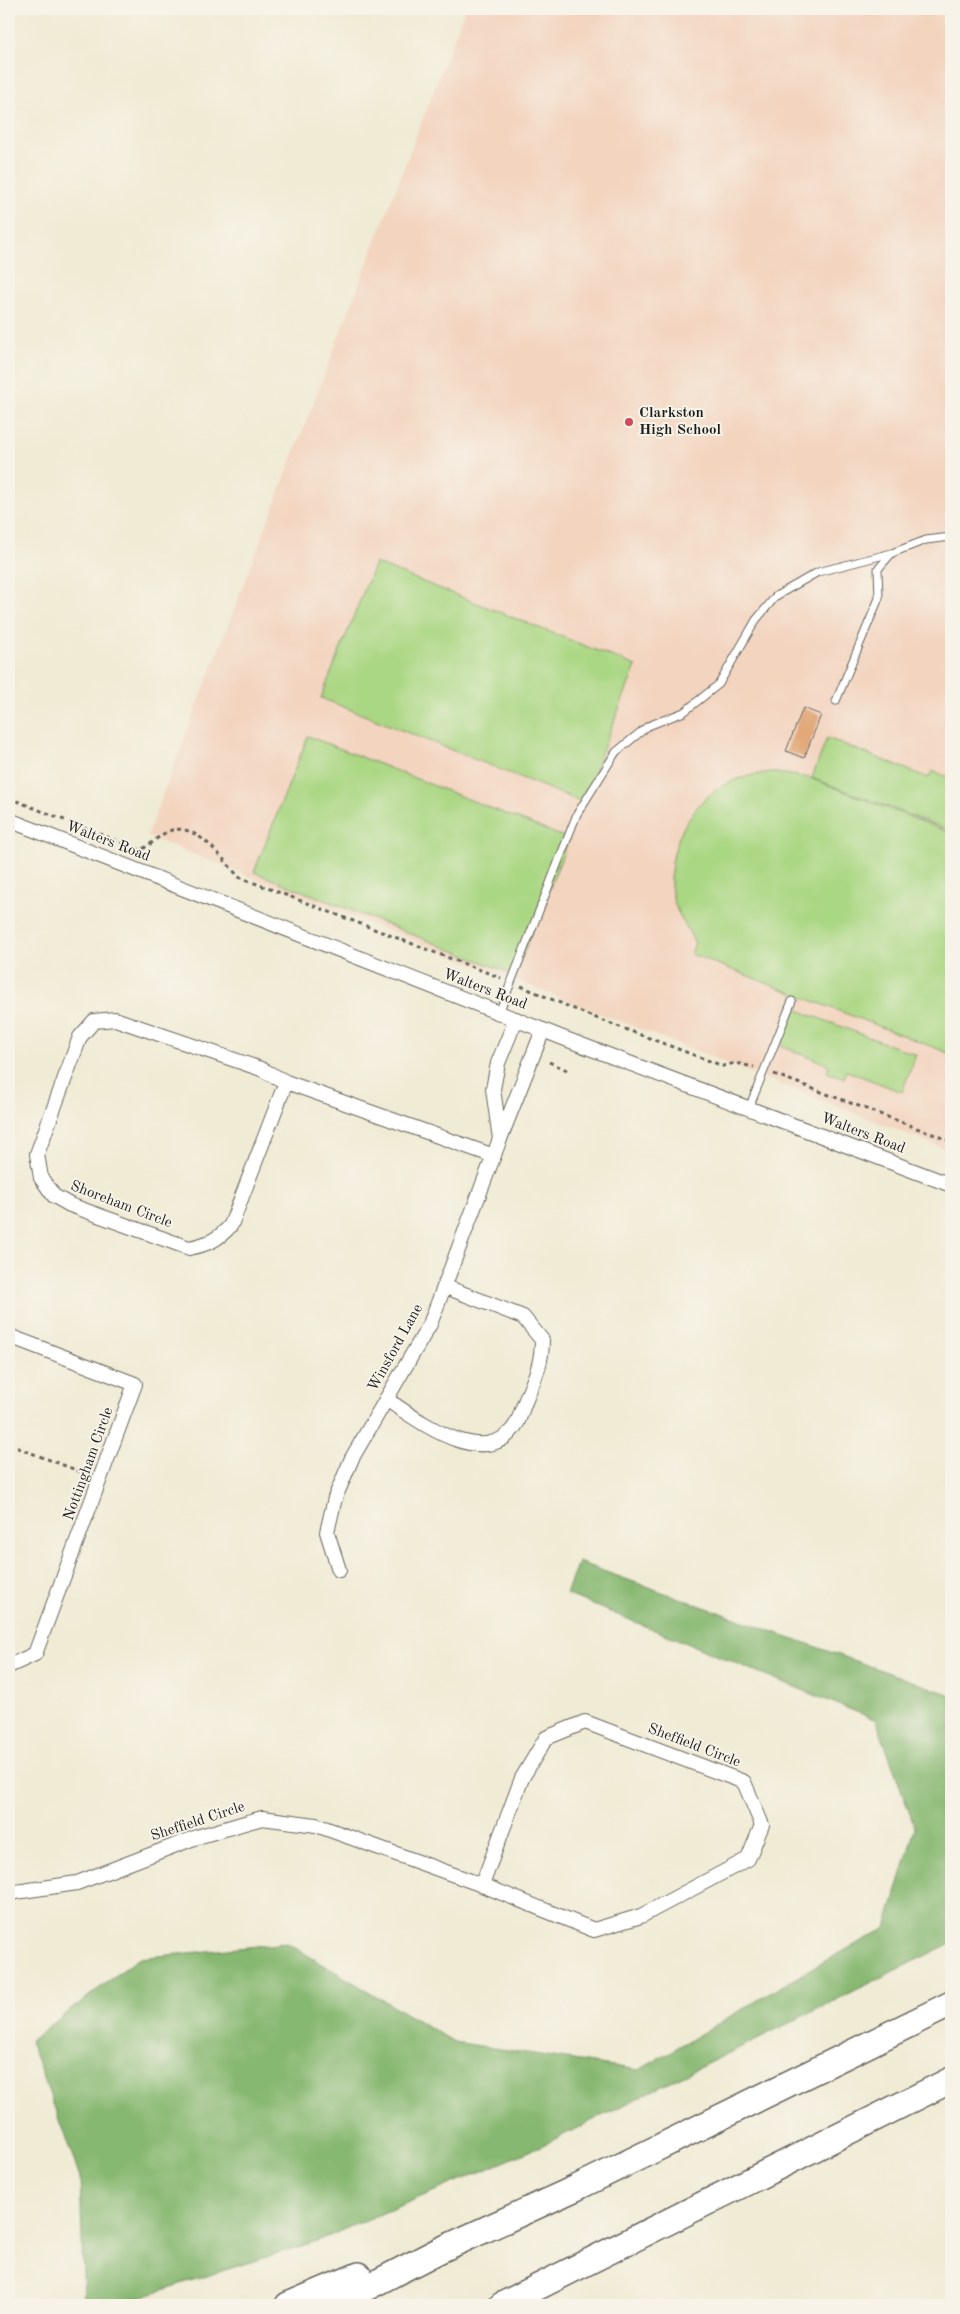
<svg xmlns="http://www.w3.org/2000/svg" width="960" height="2314" font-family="'Old Standard TT',serif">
<rect width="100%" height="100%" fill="#f7f3e8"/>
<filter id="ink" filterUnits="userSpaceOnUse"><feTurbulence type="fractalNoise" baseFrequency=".02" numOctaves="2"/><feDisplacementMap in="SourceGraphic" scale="10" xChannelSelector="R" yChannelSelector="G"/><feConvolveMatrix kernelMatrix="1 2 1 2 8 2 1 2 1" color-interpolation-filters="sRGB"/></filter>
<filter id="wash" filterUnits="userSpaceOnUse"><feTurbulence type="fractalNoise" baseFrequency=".0096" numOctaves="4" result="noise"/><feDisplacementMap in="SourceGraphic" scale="20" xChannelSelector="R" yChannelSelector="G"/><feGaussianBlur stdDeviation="1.12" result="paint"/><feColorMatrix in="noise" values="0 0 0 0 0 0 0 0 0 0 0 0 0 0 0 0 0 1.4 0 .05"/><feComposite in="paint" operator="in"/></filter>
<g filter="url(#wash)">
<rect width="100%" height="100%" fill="#f0ebd4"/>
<polygon fill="#f3d4bf" points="465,9 951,9 951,1151 147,836"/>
<g fill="#aad783" stroke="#637a50">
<polygon points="375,563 636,666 582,802 321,698"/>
<polygon points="308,736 569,839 515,975 254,872"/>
<polygon points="827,738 929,778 932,771 951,778 951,831 812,778"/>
<path d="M 771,772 L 810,778 L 951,833 L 951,1054 L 691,954 L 695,943 C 688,928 677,915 673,898 C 663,853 689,798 733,781 C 746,776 758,774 771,772 Z"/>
<polygon points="795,1009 916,1055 902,1092 847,1071 844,1078 827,1072 829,1065 781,1046"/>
</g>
<polygon fill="#87b871" stroke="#526a46" points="578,1562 951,1695 951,1943 537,2148 314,2242 114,2305 84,2305 80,2177 30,2041 139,1958 287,1943 454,2042 639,2070 816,1966 886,1928 915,1828 876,1720 566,1594"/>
<g id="blocks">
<polygon fill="#df9f6a" points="803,708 821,715 804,758 786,751"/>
</g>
</g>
<g filter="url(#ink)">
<use href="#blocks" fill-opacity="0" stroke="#66645c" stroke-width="1"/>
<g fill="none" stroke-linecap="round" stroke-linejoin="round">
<g stroke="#66645c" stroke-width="9">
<g id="lane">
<polyline points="836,701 879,598 878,569 892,553 926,540 951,537"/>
<polyline points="499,1013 577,814 616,752 648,726 684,712 719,684 756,620 776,596 818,572 892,553"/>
<polyline points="749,1108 792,1001"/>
</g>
</g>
<g stroke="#66645c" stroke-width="16">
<g id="street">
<polyline points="9,820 563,1038 951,1185"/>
<polyline points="516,1019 498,1063 493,1089 500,1139 543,1030"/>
<path d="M 286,1082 L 231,1225 C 218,1240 208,1244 189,1248 L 70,1205 L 54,1196 L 41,1178 L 37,1154 L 80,1037 L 94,1021 L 115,1019 L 261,1069 L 286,1082 L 494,1156"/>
<polyline points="9,1336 135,1384 35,1654 9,1666"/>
<path d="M 386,1399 C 418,1420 487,1474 517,1423 C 520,1417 522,1409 525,1402 C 534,1379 542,1365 542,1340 L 523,1317 L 446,1287"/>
<polyline points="339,1570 327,1532 335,1498 352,1458 430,1324 500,1139"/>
<polyline points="9,1893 77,1883 197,1837 262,1818 316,1825 482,1885 594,1930 641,1916 748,1859 762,1825 744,1782 585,1722 546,1738 522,1778 482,1885"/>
</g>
</g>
<g stroke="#66645c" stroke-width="28">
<g id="highway">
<polyline points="288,2305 359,2275"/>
<polyline points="333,2305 438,2251 576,2188 951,2004"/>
<polyline points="502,2305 951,2080"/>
</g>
</g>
<g stroke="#66645c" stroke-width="3" stroke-dasharray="4 4" stroke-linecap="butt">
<path d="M 9,798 L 140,850 C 150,846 156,838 165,833 C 193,816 223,860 239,877 L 501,978"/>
<polyline points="521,986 588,1015 723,1066 735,1063 754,1067"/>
<polyline points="549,1062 567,1070"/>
<polyline points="774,1074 951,1141"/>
<polyline points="9,1448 18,1448 87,1474"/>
</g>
<use href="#lane" stroke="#fff" stroke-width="7"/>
<use href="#street" stroke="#fff" stroke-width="14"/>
<use href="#highway" stroke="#fff" stroke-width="25"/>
</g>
</g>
<circle fill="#d1495b" stroke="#f7f3e8" stroke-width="2" cx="629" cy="422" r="5"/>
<g text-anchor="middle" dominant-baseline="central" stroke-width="4" stroke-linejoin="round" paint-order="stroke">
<g font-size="15" font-weight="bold" fill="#1c1c1c" stroke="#f7f3e8" text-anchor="start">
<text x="639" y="413">Clarkston<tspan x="639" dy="17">High School</tspan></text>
</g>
<g font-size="15" fill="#1c1c1c" stroke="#f7f3e8">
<text transform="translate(108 842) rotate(21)">Walters Road</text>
<text transform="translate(485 990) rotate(21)">Walters Road</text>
<text transform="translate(863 1134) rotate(21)">Walters Road</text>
<text transform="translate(121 1205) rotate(21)">Shoreham Circle</text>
<text transform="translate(396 1348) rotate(-61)">Winsford Lane</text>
<text transform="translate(89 1464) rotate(-70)">Nottingham Circle</text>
<text transform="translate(694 1746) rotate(21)">Sheffield Circle</text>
<text transform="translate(198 1822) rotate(-18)">Sheffield Circle</text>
</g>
</g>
<rect width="960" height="2314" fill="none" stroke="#f7f3e8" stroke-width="30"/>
</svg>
